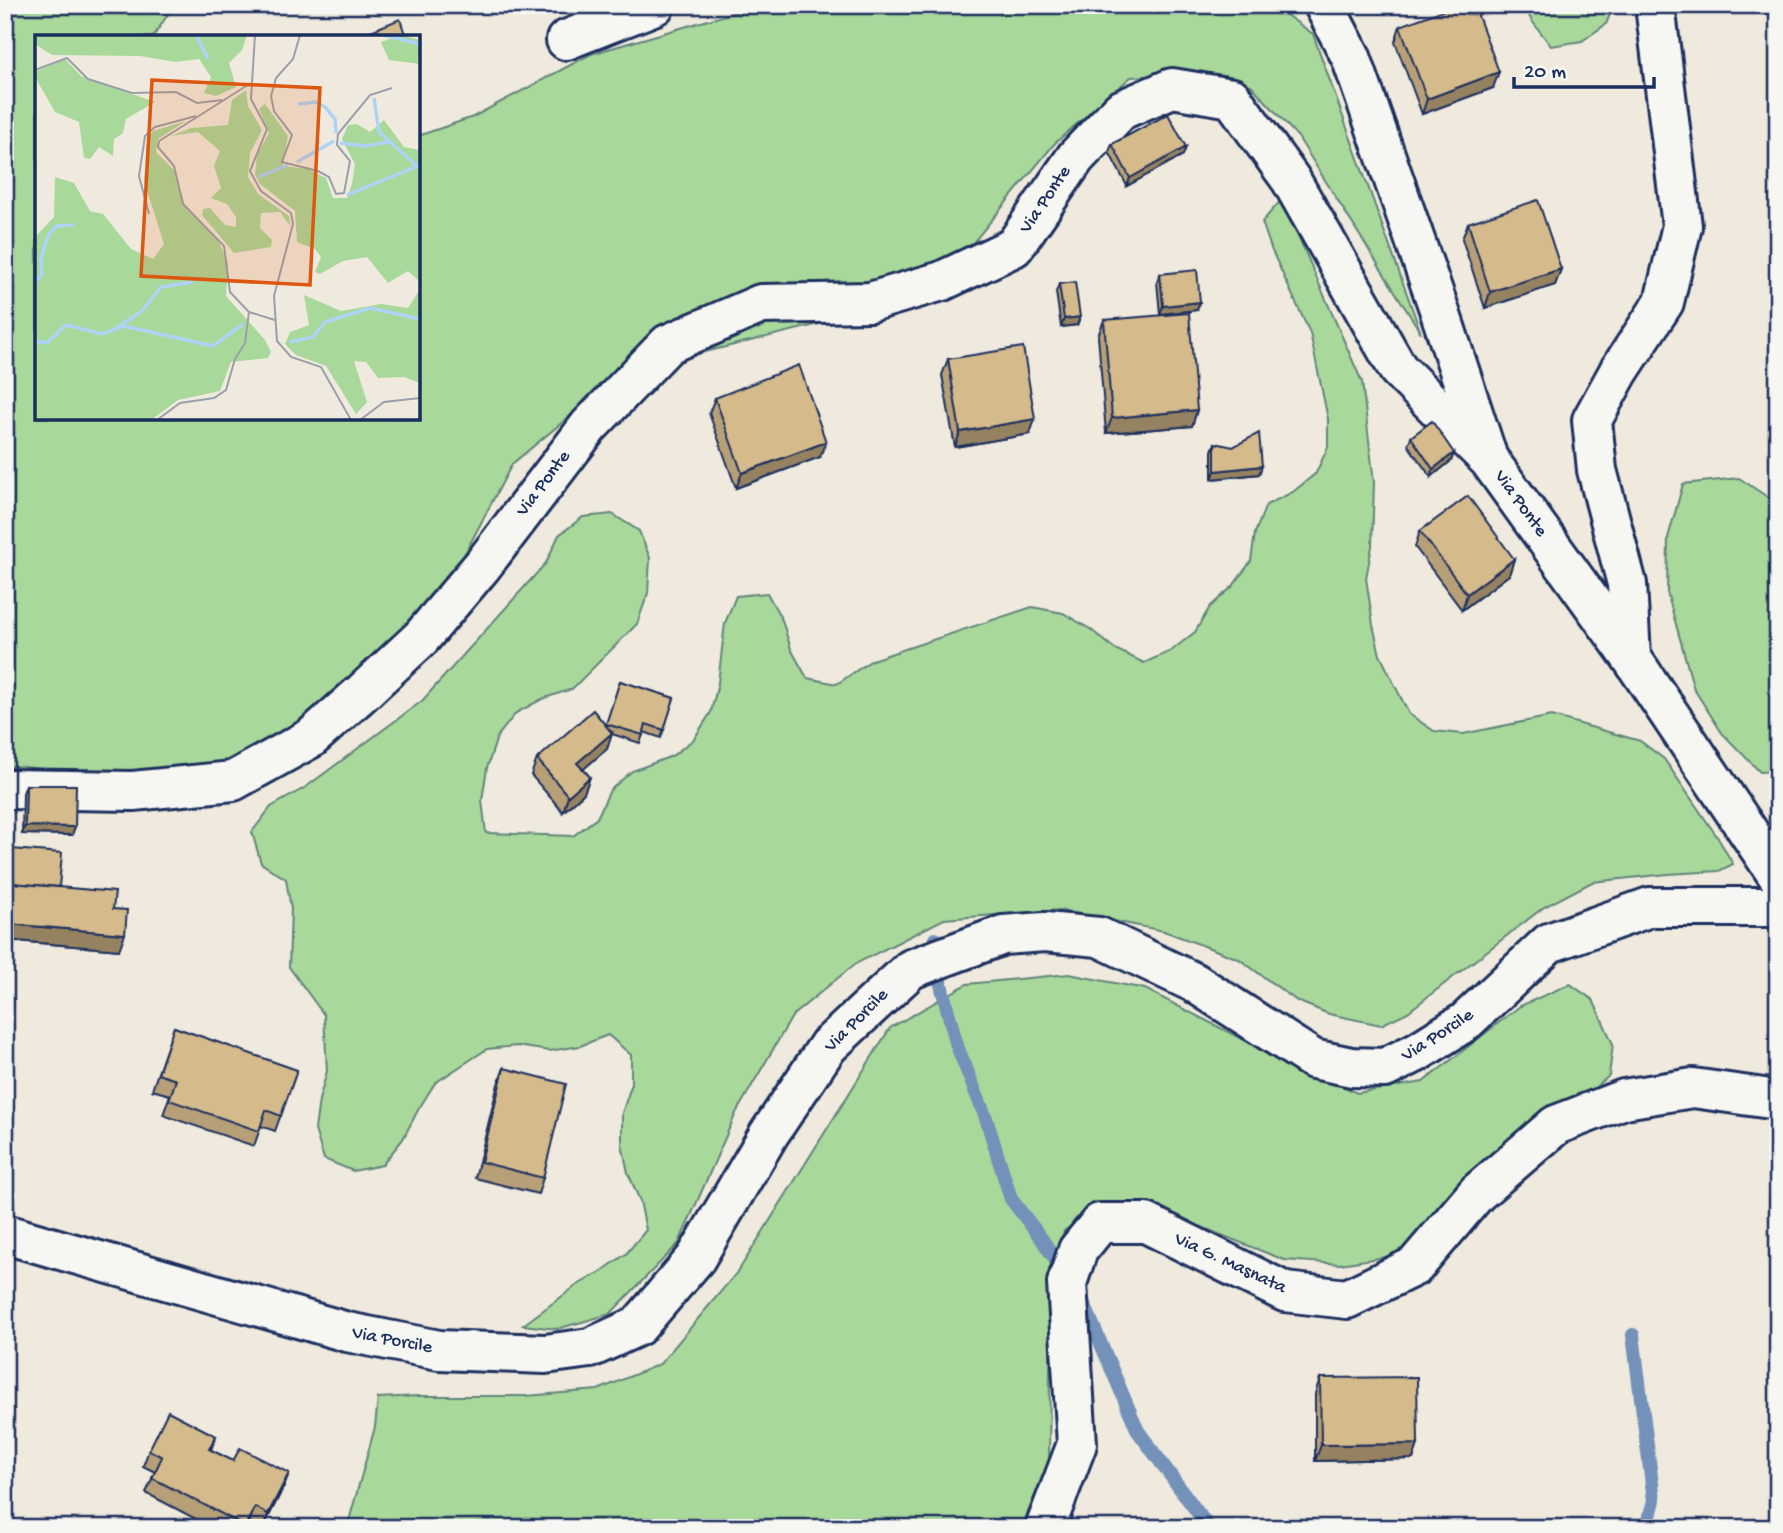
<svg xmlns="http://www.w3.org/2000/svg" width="1783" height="1533" font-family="'Gochi Hand',sans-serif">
<rect width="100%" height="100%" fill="#efeadd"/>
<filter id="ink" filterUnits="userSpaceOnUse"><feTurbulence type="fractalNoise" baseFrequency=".0143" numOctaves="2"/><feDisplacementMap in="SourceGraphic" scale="14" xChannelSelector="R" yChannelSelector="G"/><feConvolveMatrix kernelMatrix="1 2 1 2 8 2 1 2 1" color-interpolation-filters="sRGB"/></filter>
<g filter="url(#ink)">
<g fill="#a8d99a" stroke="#62847c" stroke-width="2">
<polygon points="5,5 174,5 153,37 37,37 37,418 418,418 418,136 473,117 591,54 760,5 1272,5 1313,34 1421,333 1298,137 1251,85 1194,73 1131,77 1055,143 963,255 873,311 623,372 512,464 452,578 357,682 245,762 154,781 5,765"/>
<polygon points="1523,5 1614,5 1606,24 1582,41 1551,46 1532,21"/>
<polygon points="1282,199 1362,382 1374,482 1372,546 1366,578 1373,625 1380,655 1409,714 1434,731 1463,734 1552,716 1640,741 1664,759 1718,838 1733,864 1719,871 1668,874 1592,882 1544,907 1408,1012 1381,1025 1329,1014 1297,1001 1239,959 1164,931 1059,910 944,919 855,964 793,1015 736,1113 679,1243 610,1314 557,1329 523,1325 576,1286 602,1271 626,1254 646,1230 640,1201 628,1173 622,1144 622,1113 631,1086 631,1055 608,1035 580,1046 549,1051 517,1046 487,1049 435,1083 418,1110 403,1139 382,1165 353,1171 324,1159 315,1130 319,1100 327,1071 324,1015 289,967 291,909 286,879 261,863 252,832 271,807 306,787 422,701 546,563 559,535 583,517 612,514 639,531 650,558 648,593 637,624 572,689 542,699 516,713 497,737 487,768 482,800 486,833 573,836 597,818 610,790 632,771 672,756 694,739 711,712 718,683 725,623 736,596 767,593 782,620 791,649 807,678 837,684 872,660 1032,607 1063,613 1090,629 1115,649 1144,663 1171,651 1195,632 1210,607 1233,586 1251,561 1255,533 1266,505 1293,492 1316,473 1328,447 1328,419 1310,333 1272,251 1262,222"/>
<polygon points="1739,478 1778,504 1778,771 1760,772 1722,733 1694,689 1667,592 1668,538 1683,484"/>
<polygon points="1069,974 1145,989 1234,1035 1357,1093 1423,1082 1520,1006 1570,984 1593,1000 1613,1044 1609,1076 1398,1255 1340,1264 1284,1260 1144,1204 1096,1210 1064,1231 1051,1278 1049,1463 1021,1528 347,1528 375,1427 378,1398 419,1396 526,1396 598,1390 660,1364 739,1270 890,1028 967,984"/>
</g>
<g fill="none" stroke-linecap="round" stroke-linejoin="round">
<g stroke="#7391b9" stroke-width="14">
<polyline points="935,939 938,973 957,1046 986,1118 1011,1199 1041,1238 1064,1272"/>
<polyline points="1081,1297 1138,1431 1209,1528"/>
<polyline points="1633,1335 1654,1500 1647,1528"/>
</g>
<g stroke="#1b2f5e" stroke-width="44">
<g id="minor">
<polyline points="1324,5 1351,57 1438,306 1486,452"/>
<polyline points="566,40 655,5"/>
<polyline points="1631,657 1627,584 1597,470 1592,420 1619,371 1664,302 1682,226 1655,5"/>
<polyline points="5,789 133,791 233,781 311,738 363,692 421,638 482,566 589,426 668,344 761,304 870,302 942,281 1014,247 1076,157 1121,110 1172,88 1232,98 1291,180 1398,369 1489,460 1631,657 1778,876"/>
<polyline points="5,1234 347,1332 439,1350 545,1354 590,1348 638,1326 696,1258 769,1134 828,1046 911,969 1003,935 1045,932 1099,937 1195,983 1313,1059 1352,1067 1385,1068 1417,1052 1465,1022 1549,943 1650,907 1778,907"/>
<polyline points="1045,1528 1077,1444 1067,1283 1078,1250 1100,1223 1146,1223 1285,1292 1347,1299 1415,1266 1477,1193 1556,1125 1624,1099 1693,1088 1778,1100"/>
</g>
</g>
<use href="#minor" stroke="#f6f6f2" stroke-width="38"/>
</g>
<g fill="#b7a078" stroke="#1b2f5e" stroke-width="2">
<polygon points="464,5 481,5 467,11"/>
<polygon points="1400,26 1493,88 1422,114 1395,42"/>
<polygon points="1112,144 1186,147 1183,155 1127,186 1109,152"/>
<polygon points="1468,223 1561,269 1555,285 1485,308 1462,239"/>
<polygon points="1160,274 1197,310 1160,314 1157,282"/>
<polygon points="1059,284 1080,317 1077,325 1061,327 1056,292"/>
<polygon points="1104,320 1197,410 1192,426 1106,433 1098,336"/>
<polygon points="948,359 1030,434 955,447 942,375"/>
<polygon points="715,398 820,457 736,488 709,413"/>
<polygon points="1411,437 1454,453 1451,461 1431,477 1408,445"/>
<polygon points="1215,443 1262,466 1259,474 1212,479 1212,451"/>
<polygon points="1420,531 1514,559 1509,575 1462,610 1415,547"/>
<polygon points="620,681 674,698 661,738 644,732 640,743 612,734 607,749 583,769 590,777 584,793 563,812 531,775 537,759 606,725"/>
<polygon points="26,785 72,835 22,834 23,793"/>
<polygon points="11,849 59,887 113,909 119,950 5,940 5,898 8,857"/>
<polygon points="174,1027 297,1070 275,1131 261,1126 254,1146 163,1115 170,1095 152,1090"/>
<polygon points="504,1068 543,1178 538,1194 475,1178 498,1084"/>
<polygon points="1778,1199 1778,1221 1772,1215"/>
<polygon points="1320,1378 1418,1444 1413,1459 1315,1461 1315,1394"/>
<polygon points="216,1436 211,1450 233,1461 289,1473 283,1488 263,1528 259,1528 249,1523 247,1528 213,1528 146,1493 155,1472 143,1466 149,1450"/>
</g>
<g fill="#958261" stroke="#1b2f5e" stroke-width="2">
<polygon points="469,5 481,5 467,11"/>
<polygon points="1499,72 1493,88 1422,114 1427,99"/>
<polygon points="1186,147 1183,155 1127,186 1130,178"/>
<polygon points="1561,269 1555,285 1485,308 1490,292"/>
<polygon points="1200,302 1197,310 1160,314 1163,306"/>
<polygon points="1080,317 1077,325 1061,327 1064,319"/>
<polygon points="1197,410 1192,426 1106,433 1112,418"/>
<polygon points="1035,419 1030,434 955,447 960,432"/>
<polygon points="826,442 820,457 736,488 742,473"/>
<polygon points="1454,453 1451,461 1431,477 1433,469"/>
<polygon points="1262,466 1259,474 1212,479 1215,471"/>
<polygon points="1514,559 1509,575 1462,610 1467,594"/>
<polygon points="612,733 607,749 572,779 577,763"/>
<polygon points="590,777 584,793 563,812 568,796"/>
<polygon points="25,826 75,827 72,835 22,834"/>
<polygon points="8,924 125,934 119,950 5,940 5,930"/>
<polygon points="1418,1444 1413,1459 1315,1461 1321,1445"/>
<polygon points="289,1473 283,1488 263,1528 268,1514"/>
<polygon points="255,1507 249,1523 247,1528 244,1528"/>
</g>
<g fill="#d5ba8b" stroke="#1b2f5e" stroke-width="2">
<polygon points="1457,5 1474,5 1499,72 1427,99 1400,26"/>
<polygon points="400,19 406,37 356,37"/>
<polygon points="1168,114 1186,147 1130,178 1112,144"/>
<polygon points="1538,200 1561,269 1490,292 1468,223"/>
<polygon points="1197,270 1200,302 1163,306 1160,274"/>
<polygon points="1075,282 1080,317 1064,319 1059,284"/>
<polygon points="1189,313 1197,410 1112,418 1104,320"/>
<polygon points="1023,347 1035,419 960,432 948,359"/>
<polygon points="799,365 826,442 742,473 715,398"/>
<polygon points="1432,421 1454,453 1433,469 1411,437"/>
<polygon points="1259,433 1262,466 1215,471 1215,443 1233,447"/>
<polygon points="1468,496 1514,559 1467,594 1420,531"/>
<polygon points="620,681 674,698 664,730 646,724 643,735 606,724"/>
<polygon points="593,710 612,733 577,763 590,777 568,796 537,759"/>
<polygon points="26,785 76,785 75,827 25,826"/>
<polygon points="11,849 62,853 59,887 11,883 8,891"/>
<polygon points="11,883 115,892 113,909 127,910 125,934 8,924"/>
<polygon points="174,1027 297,1070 281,1116 266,1110 259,1131 169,1100 176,1080 158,1074"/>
<polygon points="504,1068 566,1084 543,1178 481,1162"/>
<polygon points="1417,1377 1418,1444 1321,1445 1320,1378"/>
<polygon points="168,1411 216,1436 209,1449 233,1461 240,1448 289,1473 268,1514 255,1507 245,1526 152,1478 162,1457 149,1450"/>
</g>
</g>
<g text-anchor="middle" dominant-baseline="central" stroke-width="5" stroke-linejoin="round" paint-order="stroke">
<g font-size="19" fill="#1b2f5e" stroke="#f6f6f2">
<text transform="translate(1046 200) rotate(-56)">Via Ponte</text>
<text transform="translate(544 484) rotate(-53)">Via Ponte</text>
<text transform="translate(1520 504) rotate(54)">Via Ponte</text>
<text transform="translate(857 1021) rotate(-45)">Via Porcile</text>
<text transform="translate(1438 1036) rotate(-33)">Via Porcile</text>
<text transform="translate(1230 1264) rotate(25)">Via G. Masnata</text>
<text transform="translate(392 1341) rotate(11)">Via Porcile</text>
</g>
</g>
<g transform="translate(35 35)">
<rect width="385" height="385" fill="#efeadd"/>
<path d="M 0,0 L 212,0 L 207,15 L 194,28 L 201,52 L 181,61 L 169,58 L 176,42 L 164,24 L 141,27 L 105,21 L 17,20 L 0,9 ZM 366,0 L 385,5 L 385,29 L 354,25 L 346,7 ZM 30,24 L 46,41 L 120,67 L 91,84 L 88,98 L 79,104 L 78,121 L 64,112 L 55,124 L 49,123 L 44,87 L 20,77 L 0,42 L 0,37 ZM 211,55 L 213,71 L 227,95 L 215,118 L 213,142 L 223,159 L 254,181 L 255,191 L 245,177 L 226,178 L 225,193 L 237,205 L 236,212 L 199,218 L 167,180 L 168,174 L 175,173 L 190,190 L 201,192 L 201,182 L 192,169 L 176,163 L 186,153 L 179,131 L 185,116 L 163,97 L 136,101 L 156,93 L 193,90 L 197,65 ZM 230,69 L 253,101 L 248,131 L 273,134 L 291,143 L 298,163 L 312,163 L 317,149 L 320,129 L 307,104 L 313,90 L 322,89 L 335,97 L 349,85 L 369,112 L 385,115 L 385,247 L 373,236 L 353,248 L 332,222 L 308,226 L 285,239 L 280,237 L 286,222 L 280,214 L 262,207 L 260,176 L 225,149 L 220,140 L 222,120 L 234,98 L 224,74 ZM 151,86 L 123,104 L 121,117 L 140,136 L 151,174 L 183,205 L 193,228 L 191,261 L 230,305 L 236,317 L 233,323 L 196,327 L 185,356 L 143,365 L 116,385 L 0,385 L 0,202 L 19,182 L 20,142 L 39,148 L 55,176 L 68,179 L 96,214 L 118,224 L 129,209 L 109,146 L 112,104 L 118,96 ZM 385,254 L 385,348 L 369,342 L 343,343 L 331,327 L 319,326 L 332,367 L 321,379 L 291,331 L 261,320 L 250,309 L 255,297 L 274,290 L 269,260 L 306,276 L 346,269 L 373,273 Z" fill="#a8d99a"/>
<path fill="none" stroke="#add3f6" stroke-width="3.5" d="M 161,0 L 173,24M 348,0 L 385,9M 339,63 L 344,97 L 382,131M 263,69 L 281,67 L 290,72 L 300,84 L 301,98M 305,108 L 330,111 L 354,107M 262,127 L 299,106M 223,142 L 253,130M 312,160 L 385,130M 0,248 L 7,239 L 6,223 L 13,201 L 21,191 L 39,190M 77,296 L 107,276 L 126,252 L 158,247M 0,306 L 12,308 L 31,290 L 67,299 L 89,291 L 178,311 L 208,289M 255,307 L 278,302 L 290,287 L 335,273 L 385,284"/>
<path fill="none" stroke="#9a9faa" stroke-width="2" d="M 220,0 L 216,64 L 232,94 L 215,136 L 226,156 L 256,178 L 258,189 L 239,261 L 242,306 L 256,322 L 286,332 L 316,385M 265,0 L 258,24 L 241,43 L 236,61 L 239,76 L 257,100 L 247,127 L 283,136 L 294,142 L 301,159 L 309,158 L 315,126 L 302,110 L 303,99 L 335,60 L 357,53M 0,35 L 32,23 L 53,44 L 97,58 L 141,57 L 162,68 L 187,65M 216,48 L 124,106 L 123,112 L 139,131 L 148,169 L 189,211 L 195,257 L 214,277 L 240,285M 114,179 L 104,141 L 110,101 L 120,92 L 161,81M 122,385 L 145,368 L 179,363 L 191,355 L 200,324 L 210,308 L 214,277M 325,385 L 349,367 L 385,363"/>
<path fill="#de5710" fill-opacity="0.15" stroke="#de5710" stroke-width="3.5" d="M 117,45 L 285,53 L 275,250 L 106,241 Z"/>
<rect width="385" height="385" fill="none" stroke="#1b2f5e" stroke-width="3.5"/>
</g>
<rect width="1783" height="1533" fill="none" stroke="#f6f6f2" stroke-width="28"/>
<rect x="14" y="14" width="1755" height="1505" fill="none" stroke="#1b2f5e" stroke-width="2.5" filter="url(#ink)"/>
<path d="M1514 77v10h140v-10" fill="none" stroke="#1b2f5e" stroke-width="3.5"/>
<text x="1524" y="77" font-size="21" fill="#1b2f5e" stroke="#f6f6f2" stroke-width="5" paint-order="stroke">20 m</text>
</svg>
